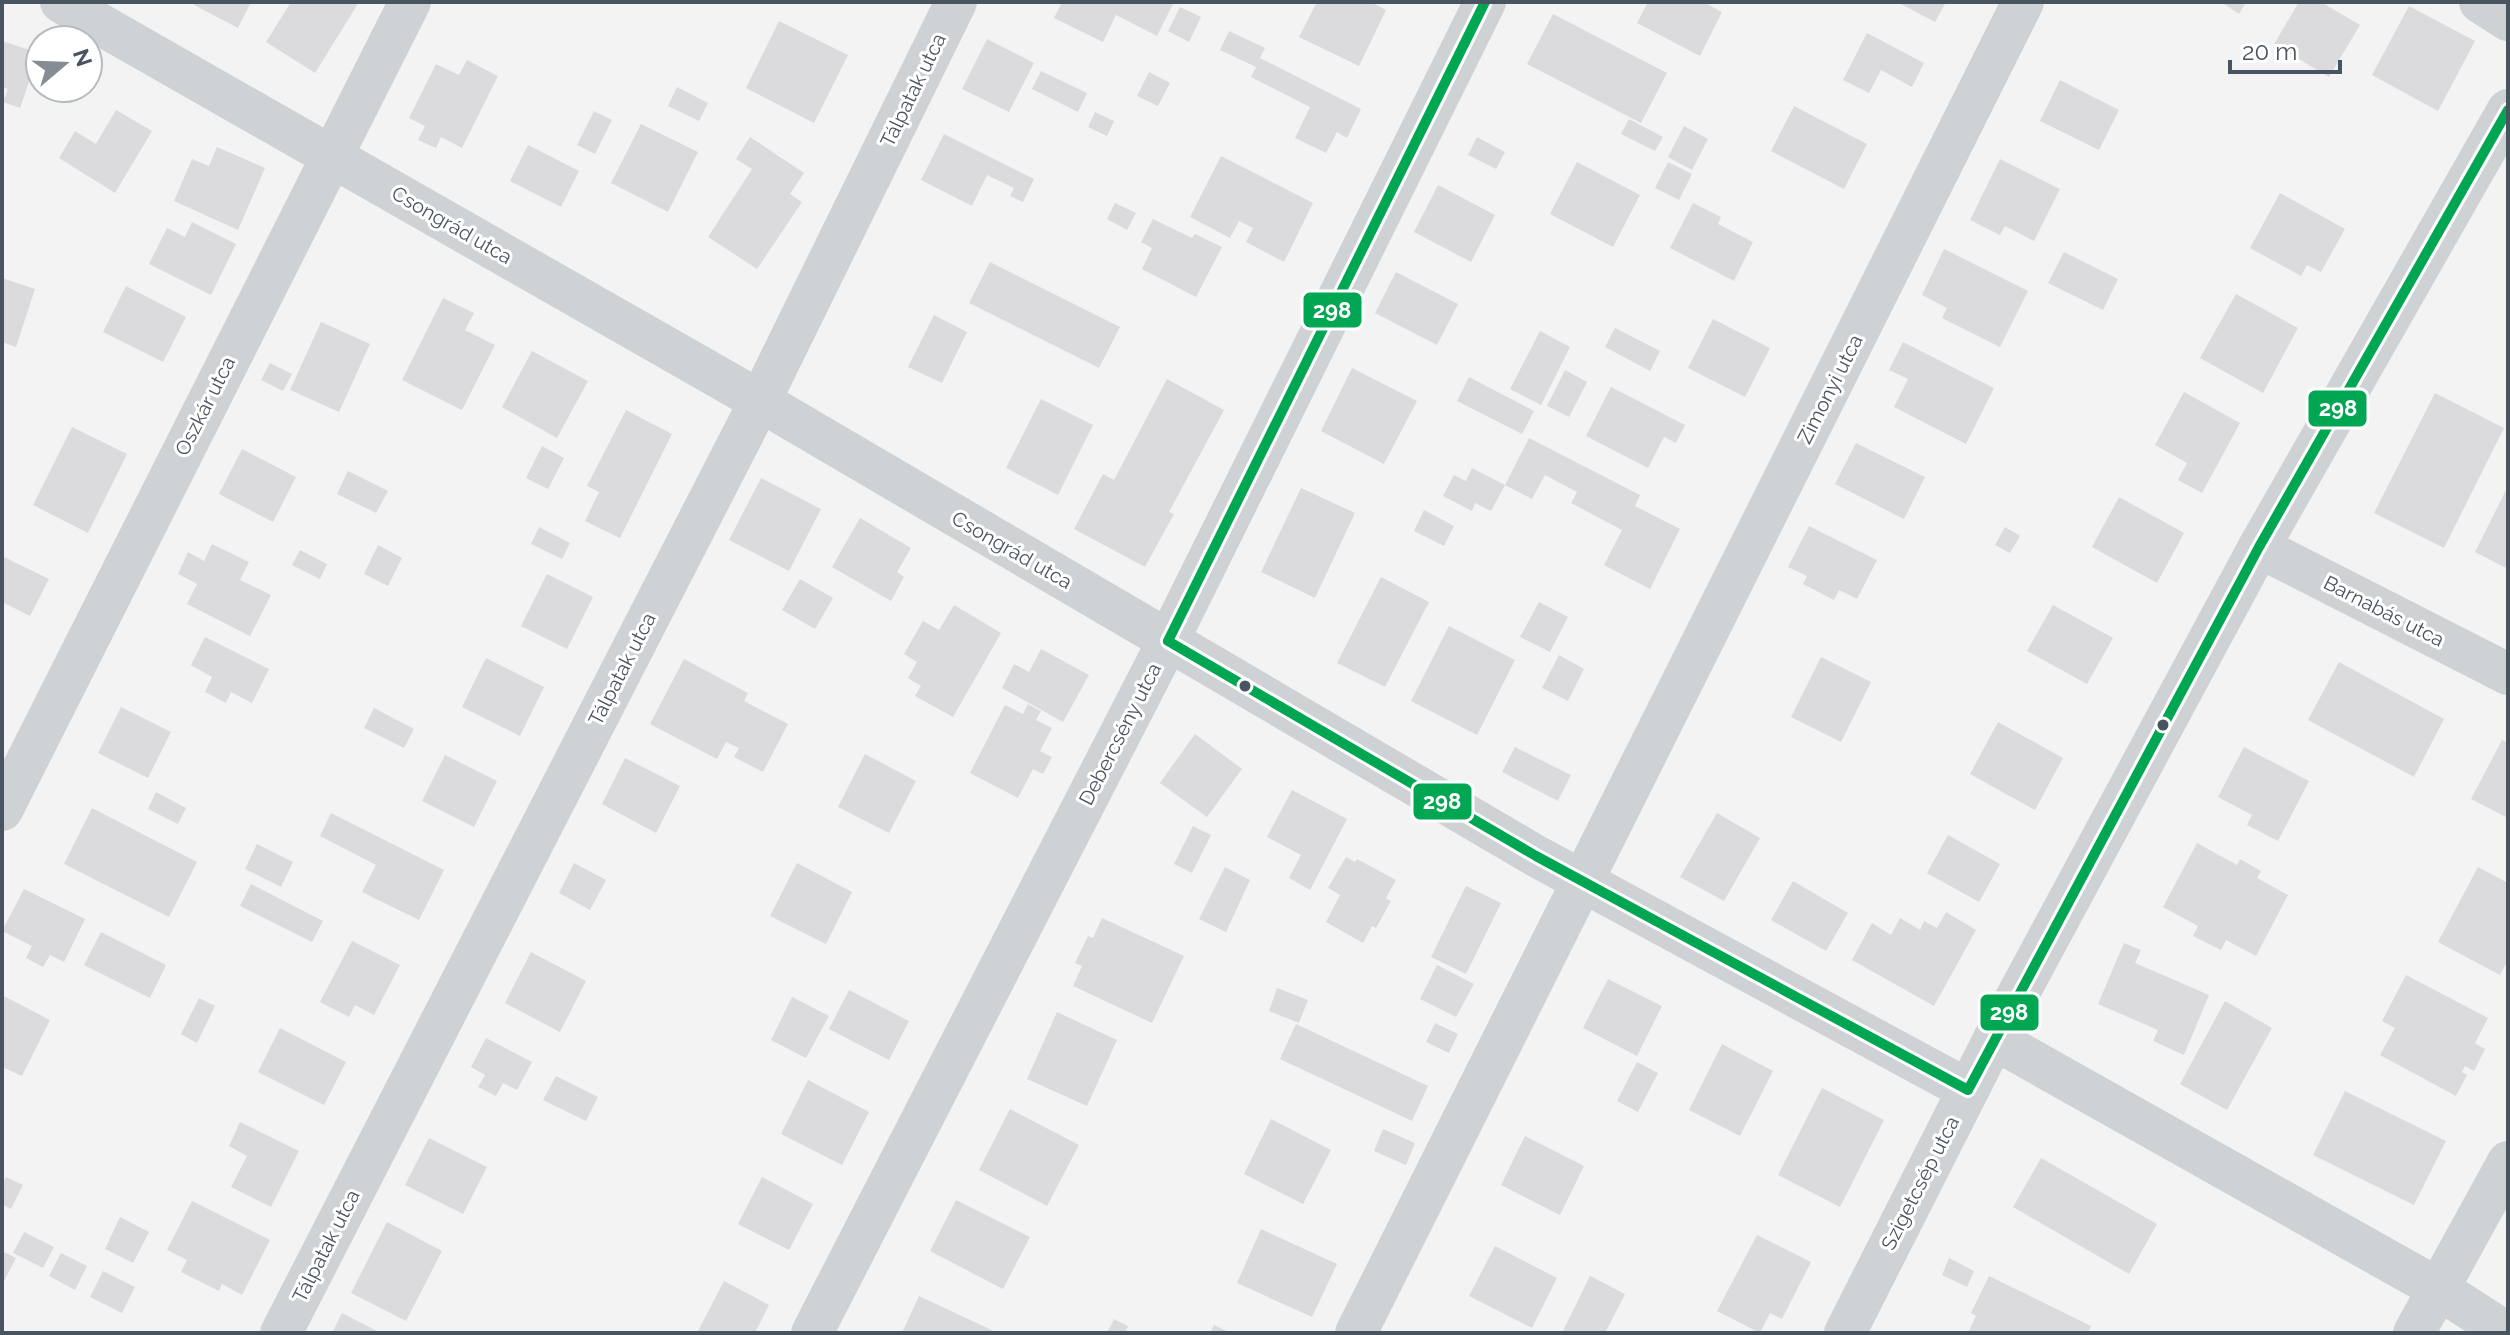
<svg xmlns="http://www.w3.org/2000/svg" width="2510" height="1335" font-family="Raleway,sans-serif">
<rect width="100%" height="100%" fill="#f4f3f3"/>
<g fill="#dbdbdd">
<polygon points="195,2 251,2 238,28 194,5"/>
<polygon points="291,2 359,2 315,73 266,42"/>
<polygon points="1062,2 1174,2 1157,36 1116,15 1103,42 1054,18"/>
<polygon points="1317,2 1371,2 1386,10 1359,66 1299,37"/>
<polygon points="1648,2 1703,2 1722,12 1700,56 1637,23"/>
<polygon points="1897,2 1946,2 1935,22"/>
<polygon points="2221,2 2246,2 2239,14"/>
<polygon points="2299,2 2321,2 2360,25 2329,77 2274,44"/>
<polygon points="2409,6 2475,41 2438,111 2372,75"/>
<polygon points="1180,7 1201,17 1189,42 1168,31"/>
<polygon points="1553,14 1667,73 1641,123 1527,64"/>
<polygon points="779,21 848,55 814,123 746,88"/>
<polygon points="1229,31 1265,48 1260,58 1361,109 1347,138 1337,132 1326,153 1295,138 1310,107 1251,77 1256,67 1220,50"/>
<polygon points="1867,33 1924,63 1912,87 1881,70 1869,93 1843,80"/>
<polygon points="987,39 1034,63 1009,112 962,89"/>
<polygon points="2,41 39,53 20,108 3,102 8,89 2,87"/>
<polygon points="467,60 498,76 462,148 441,137 436,148 418,140 425,126 409,118 436,64 459,75"/>
<polygon points="1041,71 1087,93 1078,112 1032,89"/>
<polygon points="1149,72 1170,83 1158,106 1137,96"/>
<polygon points="2060,80 2119,110 2099,150 2040,121"/>
<polygon points="677,87 708,103 699,121 668,106"/>
<polygon points="1794,106 1867,144 1844,189 1771,151"/>
<polygon points="116,110 152,131 115,193 59,158 75,131 96,144"/>
<polygon points="594,111 612,120 595,154 577,145"/>
<polygon points="1095,112 1114,121 1107,136 1088,127"/>
<polygon points="1629,119 1663,137 1655,151 1621,134"/>
<polygon points="641,124 698,152 668,212 611,183"/>
<polygon points="1684,126 1708,139 1692,170 1668,157"/>
<polygon points="944,134 1034,179 1023,202 1010,196 1014,188 987,175 972,206 921,180"/>
<polygon points="750,137 804,173 790,194 802,202 757,269 708,237 752,169 736,159"/>
<polygon points="1477,137 1505,152 1496,169 1468,155"/>
<polygon points="528,145 579,171 561,207 510,181"/>
<polygon points="217,147 265,168 238,230 174,201 192,159 209,166"/>
<polygon points="1221,156 1313,203 1284,262 1246,242 1253,228 1239,221 1230,238 1190,217"/>
<polygon points="2000,159 2060,189 2034,241 2005,226 2000,235 1970,220"/>
<polygon points="1577,162 1640,195 1613,247 1550,214"/>
<polygon points="1668,162 1692,174 1679,200 1655,188"/>
<polygon points="1438,185 1495,215 1471,262 1414,232"/>
<polygon points="2280,193 2345,229 2321,272 2307,265 2301,276 2250,248"/>
<polygon points="1115,203 1136,213 1127,230 1107,219"/>
<polygon points="1693,203 1721,217 1718,224 1753,242 1734,281 1670,248"/>
<polygon points="1153,219 1192,238 1195,234 1222,247 1196,297 1142,269 1152,248 1141,242"/>
<polygon points="192,222 236,244 211,295 149,264 167,228 185,237"/>
<polygon points="1944,249 2028,291 2000,347 1942,318 1947,308 1922,295"/>
<polygon points="2064,252 2118,279 2103,310 2048,283"/>
<polygon points="990,262 1120,327 1099,368 969,303"/>
<polygon points="1396,272 1458,304 1437,345 1375,313"/>
<polygon points="2,278 35,289 16,347 2,342"/>
<polygon points="126,286 186,317 163,362 103,332"/>
<polygon points="2236,294 2298,328 2263,393 2200,358"/>
<polygon points="443,298 474,313 465,330 495,345 462,410 402,380"/>
<polygon points="934,315 967,332 942,383 908,367"/>
<polygon points="1713,319 1770,348 1745,397 1688,368"/>
<polygon points="321,322 370,344 339,412 290,390"/>
<polygon points="1615,328 1660,351 1650,371 1605,347"/>
<polygon points="1540,331 1570,347 1541,405 1510,389"/>
<polygon points="1903,342 1994,388 1966,444 1894,407 1908,379 1889,370"/>
<polygon points="532,351 588,381 557,438 502,407"/>
<polygon points="270,363 292,374 283,391 261,380"/>
<polygon points="1352,368 1417,401 1384,464 1321,431"/>
<polygon points="1565,370 1587,382 1569,417 1547,406"/>
<polygon points="1469,377 1534,411 1522,434 1457,401"/>
<polygon points="1167,379 1224,410 1169,512 1174,514 1145,567 1074,529 1103,474 1114,480"/>
<polygon points="1611,387 1685,425 1676,443 1664,437 1648,468 1586,436"/>
<polygon points="2184,392 2240,423 2202,493 2178,480 2187,463 2155,445"/>
<polygon points="2435,393 2504,428 2444,548 2374,513"/>
<polygon points="1041,399 1093,425 1058,495 1006,468"/>
<polygon points="626,410 672,434 620,538 585,521 599,492 587,486"/>
<polygon points="72,427 127,454 88,533 33,505"/>
<polygon points="1529,438 1640,495 1635,506 1680,529 1650,589 1604,565 1622,530 1571,503 1577,492 1545,475 1532,499 1505,485"/>
<polygon points="1856,443 1925,477 1904,519 1835,484"/>
<polygon points="542,446 564,458 548,489 526,478"/>
<polygon points="242,449 296,477 273,522 219,494"/>
<polygon points="1472,468 1505,485 1491,511 1475,503 1472,511 1443,496 1454,475 1466,481"/>
<polygon points="348,471 388,491 376,513 337,494"/>
<polygon points="761,478 821,509 789,571 729,540"/>
<polygon points="2508,486 2508,569 2475,552"/>
<polygon points="1301,488 1355,513 1315,598 1261,572"/>
<polygon points="2119,497 2184,533 2157,583 2092,547"/>
<polygon points="1424,510 1454,526 1444,546 1414,531"/>
<polygon points="860,518 911,548 897,572 904,577 891,601 832,567"/>
<polygon points="1809,526 1877,560 1857,599 1839,590 1834,600 1803,584 1807,576 1788,567"/>
<polygon points="539,527 570,543 562,559 531,544"/>
<polygon points="2005,527 2020,536 2010,553 1995,545"/>
<polygon points="212,544 249,562 240,580 271,595 250,636 187,604 197,584 178,574 188,552 204,561"/>
<polygon points="378,545 402,558 388,586 364,574"/>
<polygon points="300,550 327,564 320,579 292,565"/>
<polygon points="2,556 49,579 30,616 2,602"/>
<polygon points="547,574 593,597 567,649 521,626"/>
<polygon points="1381,577 1429,602 1385,687 1337,663"/>
<polygon points="800,579 833,598 815,629 782,610"/>
<polygon points="1539,602 1568,617 1550,652 1520,637"/>
<polygon points="954,605 1001,633 953,717 915,696 921,686 908,678 917,662 904,654 923,621 939,630"/>
<polygon points="2053,605 2113,638 2087,684 2027,651"/>
<polygon points="1449,626 1515,660 1477,735 1411,701"/>
<polygon points="205,637 269,669 252,703 231,692 226,703 205,692 212,677 191,665"/>
<polygon points="1041,649 1089,675 1063,722 1002,688 1014,664 1029,672"/>
<polygon points="1559,655 1584,669 1568,701 1542,688"/>
<polygon points="1821,657 1871,682 1841,742 1791,717"/>
<polygon points="486,658 544,687 520,736 462,707"/>
<polygon points="684,659 748,693 744,701 788,724 763,772 734,757 739,748 726,742 717,759 650,724"/>
<polygon points="2339,662 2444,719 2414,777 2308,720"/>
<polygon points="1028,704 1041,711 1036,720 1052,728 1040,751 1052,757 1043,774 1033,769 1018,798 970,773 1005,705 1023,714"/>
<polygon points="121,707 171,732 148,778 98,753"/>
<polygon points="374,708 414,729 404,748 364,728"/>
<polygon points="1998,722 2063,758 2035,810 1970,774"/>
<polygon points="1195,734 1242,769 1207,817 1160,783"/>
<polygon points="2502,740 2508,743 2508,818 2471,799"/>
<polygon points="1515,747 1571,775 1558,801 1502,772"/>
<polygon points="2244,747 2309,781 2278,841 2247,825 2252,815 2218,797"/>
<polygon points="865,754 916,781 889,833 838,807"/>
<polygon points="445,755 497,781 474,827 422,801"/>
<polygon points="625,758 680,786 656,833 602,804"/>
<polygon points="1292,790 1347,819 1310,890 1289,878 1301,855 1267,837"/>
<polygon points="156,792 186,808 178,824 148,809"/>
<polygon points="92,808 197,862 169,917 64,864"/>
<polygon points="331,813 444,870 419,920 362,892 376,865 320,836"/>
<polygon points="1717,813 1760,838 1724,901 1680,877"/>
<polygon points="1193,826 1211,835 1192,873 1174,864"/>
<polygon points="1948,835 2000,864 1979,902 1927,873"/>
<polygon points="2197,843 2237,865 2240,859 2261,871 2257,878 2288,895 2256,956 2226,940 2221,950 2193,936 2198,926 2163,907"/>
<polygon points="257,844 293,862 281,887 245,869"/>
<polygon points="1346,857 1355,862 1357,859 1396,880 1386,898 1391,901 1376,928 1372,926 1363,943 1326,922 1340,895 1328,888"/>
<polygon points="574,863 606,880 590,910 559,893"/>
<polygon points="797,863 852,892 826,944 770,916"/>
<polygon points="1225,867 1250,880 1226,932 1199,919"/>
<polygon points="2478,867 2508,883 2508,960 2500,975 2438,942"/>
<polygon points="1793,881 1848,913 1826,951 1771,920"/>
<polygon points="251,884 323,921 312,942 240,906"/>
<polygon points="1466,886 1501,903 1466,974 1431,957"/>
<polygon points="24,889 85,919 64,962 50,955 43,967 26,958 32,946 2,931"/>
<polygon points="1946,912 1976,930 1934,1006 1852,960 1872,923 1891,935 1900,918 1920,930 1924,921 1937,928"/>
<polygon points="1102,918 1184,956 1152,1023 1073,986 1082,966 1075,963 1088,936 1093,938"/>
<polygon points="101,932 166,965 150,998 84,965"/>
<polygon points="352,941 400,965 374,1015 355,1005 349,1017 320,1002"/>
<polygon points="2124,943 2141,950 2135,963 2209,995 2184,1055 2153,1041 2158,1030 2098,1004"/>
<polygon points="531,952 586,981 560,1032 505,1003"/>
<polygon points="1437,965 1474,984 1456,1017 1420,999"/>
<polygon points="2406,975 2488,1018 2475,1043 2485,1049 2474,1071 2465,1066 2462,1072 2467,1075 2456,1096 2380,1055 2395,1028 2382,1021"/>
<polygon points="1608,979 1662,1006 1637,1056 1583,1028"/>
<polygon points="1277,988 1308,1000 1299,1023 1269,1011"/>
<polygon points="849,990 909,1021 889,1060 829,1029"/>
<polygon points="2,995 50,1020 22,1076 2,1067"/>
<polygon points="792,997 829,1016 806,1058 771,1040"/>
<polygon points="199,998 215,1006 197,1043 181,1034"/>
<polygon points="2225,1001 2272,1028 2227,1110 2180,1084"/>
<polygon points="1057,1012 1117,1040 1087,1106 1027,1079"/>
<polygon points="1435,1023 1458,1034 1449,1053 1426,1042"/>
<polygon points="1296,1024 1428,1086 1412,1121 1280,1059"/>
<polygon points="280,1028 346,1062 324,1105 258,1072"/>
<polygon points="486,1038 532,1062 517,1090 503,1083 496,1096 478,1087 485,1075 471,1067"/>
<polygon points="1722,1044 1773,1071 1740,1136 1689,1110"/>
<polygon points="1637,1062 1658,1073 1638,1112 1617,1101"/>
<polygon points="556,1076 598,1097 586,1121 543,1100"/>
<polygon points="808,1080 869,1112 842,1165 781,1134"/>
<polygon points="1822,1088 1884,1120 1840,1207 1778,1175"/>
<polygon points="2345,1091 2446,1141 2414,1205 2313,1155"/>
<polygon points="1010,1109 1079,1145 1047,1206 979,1170"/>
<polygon points="1271,1119 1331,1150 1303,1204 1244,1174"/>
<polygon points="240,1122 299,1151 271,1207 231,1187 247,1156 229,1146"/>
<polygon points="1383,1129 1415,1143 1406,1165 1374,1151"/>
<polygon points="1525,1136 1584,1166 1560,1215 1501,1185"/>
<polygon points="429,1138 487,1167 463,1214 405,1185"/>
<polygon points="2041,1158 2157,1224 2129,1274 2013,1207"/>
<polygon points="6,1177 23,1185 11,1209 2,1204 2,1185"/>
<polygon points="762,1177 813,1204 789,1250 738,1224"/>
<polygon points="956,1200 1030,1237 1003,1289 930,1251"/>
<polygon points="192,1201 270,1240 242,1295 222,1284 219,1291 181,1272 187,1260 167,1250"/>
<polygon points="120,1217 149,1232 133,1263 105,1249"/>
<polygon points="387,1222 442,1251 406,1321 351,1293"/>
<polygon points="1261,1229 1337,1264 1312,1317 1237,1283"/>
<polygon points="24,1232 54,1247 43,1268 13,1253"/>
<polygon points="1757,1235 1811,1262 1782,1319 1770,1313 1760,1333 1717,1311"/>
<polygon points="1495,1246 1557,1278 1532,1328 1469,1296"/>
<polygon points="2,1251 16,1258 2,1285"/>
<polygon points="61,1253 87,1266 75,1290 49,1276"/>
<polygon points="1949,1258 1974,1271 1967,1287 1942,1275"/>
<polygon points="103,1271 135,1287 122,1313 90,1297"/>
<polygon points="1590,1276 1625,1294 1605,1333 1566,1333 1563,1331"/>
<polygon points="1989,1276 2091,1326 2088,1333 1968,1333 1976,1316 1971,1313"/>
<polygon points="724,1281 769,1305 755,1333 697,1333"/>
<polygon points="919,1296 998,1333 902,1333"/>
<polygon points="342,1313 381,1333 332,1333"/>
<polygon points="1114,1319 1128,1326 1125,1333 1107,1333"/>
<polygon points="1214,1325 1231,1333 1210,1333"/>
</g>
<g fill="none" stroke-linecap="round" stroke-linejoin="round">
<g stroke="#cfd2d4" stroke-width="42">
<polyline points="61,2 760,401 1536,856 1968,1090"/>
<polyline points="2480,2 2508,20"/>
<polyline points="2259,547 2508,674"/>
<polyline points="2,810 410,2"/>
<polyline points="1994,1039 2437,1288 2507,1333"/>
<polyline points="281,1333 760,401 956,2"/>
<polyline points="812,1333 1168,641 1485,2"/>
<polyline points="1356,1333 2023,2"/>
<polyline points="1845,1333 1994,1039 2259,547 2508,110"/>
<polyline points="2414,1333 2508,1162"/>
</g>
<g stroke="#fff" stroke-width="16">
<polyline id="bus-1" points="1485,2 1168,641 1536,856 1968,1090 2259,547 2508,110"/>
</g>
<use href="#bus-1" stroke="#00a651" stroke-width="10"/>
</g>
<g fill="#495461" stroke="#fff" stroke-width="3">
<circle cx="1245" cy="686" r="7"/>
<circle cx="2163" cy="725" r="7"/>
</g>
<g text-anchor="middle" dominant-baseline="central" stroke-width="6" stroke-linejoin="round" paint-order="stroke">
<g font-size="20" fill="#495461" stroke="#fff">
<text transform="translate(913 90) rotate(-64)">Tálpatak utca</text>
<text transform="translate(452 225) rotate(30)">Csongrád utca</text>
<text transform="translate(1830 389) rotate(-63)">Zimonyi utca</text>
<text transform="translate(205 406) rotate(-63)">Oszkár utca</text>
<text transform="translate(1012 550) rotate(30)">Csongrád utca</text>
<text transform="translate(2384 611) rotate(27)">Barnabás utca</text>
<text transform="translate(622 669) rotate(-63)">Tálpatak utca</text>
<text transform="translate(1120 734) rotate(-63)">Debercsény utca</text>
<text transform="translate(1920 1183) rotate(-63)">Szigetcsép utca</text>
<text transform="translate(326 1246) rotate(-63)">Tálpatak utca</text>
</g>
</g>
<g stroke="#fff" stroke-width="3">
<rect x="1302" y="291" width="61" height="38" rx="8" fill="#00a651"/>
<rect x="2307" y="389" width="61" height="39" rx="8" fill="#00a651"/>
<rect x="1412" y="782" width="61" height="39" rx="8" fill="#00a651"/>
<rect x="1979" y="993" width="61" height="39" rx="8" fill="#00a651"/>
</g>
<g font-size="22" text-anchor="middle" font-weight="bold" fill="#fff">
<text x="1332" y="318">298</text>
<text x="2338" y="416">298</text>
<text x="1442" y="809">298</text>
<text x="2009" y="1020">298</text>
</g>
<rect width="2510" height="1335" fill="none" stroke="#495461" stroke-width="8"/>
<g transform="translate(64 64) rotate(71)"><circle r="38" fill="#ffffff" stroke="#b6bbc0" stroke-width="2"/>
<path d="M0-6L14 30L0 20L-14 30Z" fill="#858c94"/>
<text y="-12" font-size="22" font-weight="bold" text-anchor="middle" fill="#495461">N</text>
</g>
<path d="M2230 60v12h110v-12" fill="none" stroke="#495461" stroke-width="4"/>
<text x="2242" y="60" font-size="24" fill="#495461" stroke="#ffffff" stroke-width="6" paint-order="stroke">20 m</text>
</svg>
